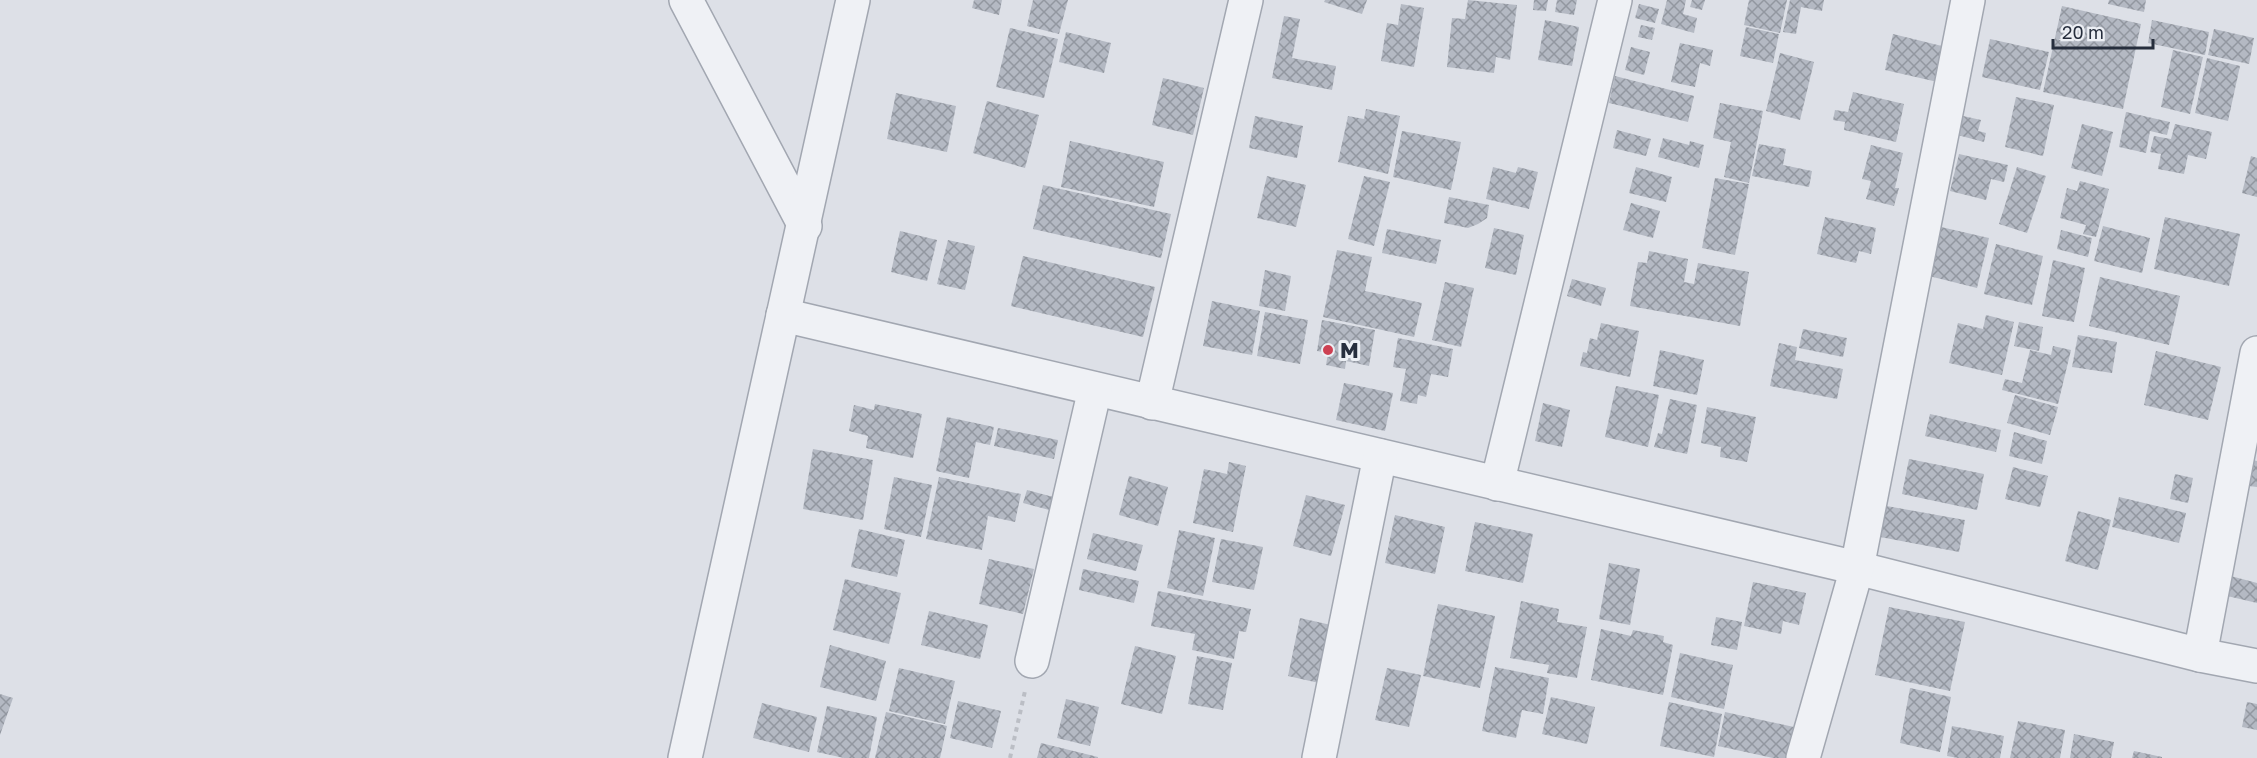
<svg xmlns="http://www.w3.org/2000/svg" width="2257" height="758" font-family="'Golos Text',sans-serif">
<defs>
<pattern id="building-cross-hatch" width="8" height="8" patternUnits="userSpaceOnUse" patternTransform="scale(1.5)"><rect width="8" height="8" fill="#b4b9c3"/><path d="M0 0l8 8M0 8l8-8" fill="none" stroke="#9297a0"/></pattern>
</defs>
<rect width="100%" height="100%" fill="#dde0e7"/>
<g fill="url(#building-cross-hatch)">
<polygon points="974,0 1002,0 999,15 972,8"/>
<polygon points="1033,0 1068,0 1059,34 1027,26"/>
<polygon points="1325,0 1367,0 1362,14 1324,2"/>
<polygon points="1468,0 1517,5 1510,60 1496,57 1494,73 1447,67 1452,18 1465,19"/>
<polygon points="1534,0 1548,0 1546,11 1533,10"/>
<polygon points="1557,0 1577,0 1574,15 1555,12"/>
<polygon points="1667,0 1686,0 1683,14 1697,18 1694,33 1661,24"/>
<polygon points="1692,0 1705,0 1702,10 1690,7"/>
<polygon points="1749,0 1787,0 1780,33 1744,25"/>
<polygon points="1790,0 1824,0 1822,11 1801,7 1796,34 1783,32"/>
<polygon points="2109,0 2146,0 2144,12 2108,4"/>
<polygon points="1401,4 1424,8 1414,67 1381,61 1387,23 1398,25"/>
<polygon points="1639,4 1659,9 1655,23 1635,18"/>
<polygon points="2062,6 2141,24 2123,109 2043,92"/>
<polygon points="1284,16 1300,19 1292,58 1336,66 1332,90 1272,78"/>
<polygon points="1545,20 1579,27 1572,66 1538,60"/>
<polygon points="2152,20 2209,32 2205,55 2148,43"/>
<polygon points="1641,25 1655,28 1652,40 1638,37"/>
<polygon points="1746,27 1779,34 1773,63 1740,56"/>
<polygon points="1010,28 1058,39 1044,98 996,87"/>
<polygon points="2214,29 2254,38 2249,64 2208,55"/>
<polygon points="1066,32 1111,43 1104,73 1059,62"/>
<polygon points="1893,34 1950,48 1942,83 1885,70"/>
<polygon points="1990,39 2049,52 2040,90 1982,77"/>
<polygon points="1680,43 1713,50 1710,66 1700,63 1695,87 1671,82"/>
<polygon points="1631,47 1650,52 1644,75 1625,70"/>
<polygon points="2173,50 2203,57 2190,114 2161,107"/>
<polygon points="1780,53 1814,62 1800,120 1766,111"/>
<polygon points="2207,58 2240,66 2228,121 2195,113"/>
<polygon points="1615,76 1694,96 1688,122 1609,103"/>
<polygon points="1163,78 1204,88 1193,135 1152,125"/>
<polygon points="1853,92 1904,104 1896,142 1844,130 1845,122 1833,120 1835,110 1848,112"/>
<polygon points="896,93 956,106 947,152 887,139"/>
<polygon points="2016,97 2054,105 2043,156 2005,147"/>
<polygon points="987,101 1039,115 1025,168 973,153"/>
<polygon points="1720,103 1763,111 1749,183 1724,177 1731,142 1713,138"/>
<polygon points="1366,109 1400,116 1388,174 1338,162 1348,116 1364,119"/>
<polygon points="2126,112 2170,122 2167,135 2150,131 2146,153 2119,147"/>
<polygon points="1950,113 1981,120 1978,131 1986,133 1984,142 1946,132"/>
<polygon points="1255,116 1303,126 1297,158 1249,148"/>
<polygon points="2082,124 2113,132 2102,176 2071,168"/>
<polygon points="2175,124 2212,132 2206,159 2188,155 2184,174 2158,169 2161,154 2150,152 2154,136 2171,139"/>
<polygon points="1617,130 1651,139 1646,156 1613,148"/>
<polygon points="1402,131 1461,142 1451,190 1393,177"/>
<polygon points="1663,138 1689,145 1690,141 1704,145 1699,168 1658,157"/>
<polygon points="1070,141 1164,162 1154,207 1061,187"/>
<polygon points="1759,144 1786,149 1783,165 1812,171 1809,187 1752,176"/>
<polygon points="1871,145 1903,153 1895,188 1899,188 1894,206 1866,199 1871,181 1862,179"/>
<polygon points="1959,154 2008,165 2004,182 1991,179 1986,200 1950,191"/>
<polygon points="2251,156 2257,158 2257,197 2242,193"/>
<polygon points="1493,167 1516,173 1518,167 1538,172 1529,209 1486,199"/>
<polygon points="1636,167 1672,177 1666,202 1629,193"/>
<polygon points="2017,167 2046,176 2027,233 1999,224"/>
<polygon points="1267,176 1306,185 1296,227 1257,218"/>
<polygon points="1364,176 1390,182 1374,246 1348,239"/>
<polygon points="1715,178 1749,184 1735,255 1702,248"/>
<polygon points="2080,181 2109,189 2096,237 2083,234 2086,225 2060,218 2067,188 2077,191"/>
<polygon points="1043,185 1171,214 1161,258 1033,229"/>
<polygon points="1449,197 1489,205 1487,218 1478,224 1468,228 1444,223"/>
<polygon points="1631,203 1660,211 1653,238 1623,230"/>
<polygon points="1825,217 1876,228 1871,254 1859,251 1856,263 1817,254"/>
<polygon points="2165,217 2240,234 2229,286 2154,269"/>
<polygon points="2103,226 2150,238 2142,273 2094,261"/>
<polygon points="1941,227 1989,238 1977,288 1929,276"/>
<polygon points="1494,228 1524,235 1516,275 1485,268"/>
<polygon points="1387,229 1441,240 1436,264 1382,253"/>
<polygon points="2061,230 2092,238 2088,257 2057,249"/>
<polygon points="900,231 937,240 927,281 891,272"/>
<polygon points="948,240 975,246 965,290 937,284"/>
<polygon points="1996,244 2043,256 2032,305 1984,294"/>
<polygon points="1337,250 1372,257 1365,291 1422,303 1414,337 1323,317"/>
<polygon points="1649,251 1688,259 1684,282 1694,284 1698,263 1749,272 1740,326 1630,306 1638,262 1647,263"/>
<polygon points="1023,256 1155,287 1143,337 1011,306"/>
<polygon points="2053,260 2085,268 2074,322 2042,316"/>
<polygon points="1265,270 1291,276 1285,311 1259,306"/>
<polygon points="2100,277 2180,296 2169,345 2089,326"/>
<polygon points="1572,279 1606,288 1601,306 1567,296"/>
<polygon points="1445,282 1474,288 1461,347 1432,340"/>
<polygon points="1212,301 1260,311 1252,355 1203,346"/>
<polygon points="1265,312 1308,320 1300,364 1257,356"/>
<polygon points="1986,315 2014,322 2002,375 1949,363 1958,323 1983,329"/>
<polygon points="1322,320 1375,330 1369,366 1346,361 1345,369 1326,365 1328,353 1317,351"/>
<polygon points="2019,322 2043,327 2039,351 2014,346"/>
<polygon points="1601,323 1639,331 1630,377 1580,366 1583,352 1587,353 1590,338 1597,340"/>
<polygon points="1803,329 1847,338 1843,357 1799,348"/>
<polygon points="2078,335 2117,342 2112,373 2072,367"/>
<polygon points="1398,338 1453,349 1448,377 1431,374 1426,397 1418,395 1417,404 1400,401 1406,369 1393,367"/>
<polygon points="1779,343 1797,347 1795,360 1843,369 1837,399 1770,386"/>
<polygon points="2053,346 2071,350 2058,404 2002,390 2005,379 2022,383 2030,350 2051,355"/>
<polygon points="1660,350 1704,360 1697,395 1653,386"/>
<polygon points="2156,351 2221,367 2208,420 2144,405"/>
<polygon points="1344,383 1393,393 1385,431 1336,420"/>
<polygon points="1616,386 1659,395 1648,447 1605,437"/>
<polygon points="2015,395 2058,407 2050,435 2007,423"/>
<polygon points="1670,399 1697,405 1687,454 1654,447 1658,433 1662,434"/>
<polygon points="1543,403 1570,410 1562,447 1535,441"/>
<polygon points="875,404 922,414 913,458 866,448 868,436 849,431 854,405 874,410"/>
<polygon points="1707,407 1756,417 1747,462 1720,457 1721,447 1701,443"/>
<polygon points="1930,414 2001,430 1996,452 1925,436"/>
<polygon points="947,417 994,427 990,445 976,442 969,478 936,471"/>
<polygon points="998,428 1058,440 1054,459 994,446"/>
<polygon points="2014,432 2047,441 2042,464 2009,456"/>
<polygon points="813,449 873,460 863,520 803,509"/>
<polygon points="1909,459 1984,474 1977,510 1902,494"/>
<polygon points="2253,460 2257,461 2257,487 2249,486"/>
<polygon points="1229,462 1246,466 1233,532 1193,523 1204,469 1227,474"/>
<polygon points="2013,467 2048,476 2040,507 2005,499"/>
<polygon points="2175,474 2193,478 2188,503 2170,499"/>
<polygon points="1129,476 1168,487 1158,526 1119,515"/>
<polygon points="894,477 932,485 921,537 884,529"/>
<polygon points="939,477 1021,494 1015,522 988,516 982,550 926,539"/>
<polygon points="1027,490 1057,498 1053,511 1023,503"/>
<polygon points="1306,495 1345,505 1331,556 1293,546"/>
<polygon points="2119,497 2186,513 2179,543 2112,527"/>
<polygon points="1881,505 1965,520 1959,552 1875,536"/>
<polygon points="2078,511 2111,520 2098,570 2065,561"/>
<polygon points="1395,515 1445,527 1435,574 1385,563"/>
<polygon points="1475,522 1533,534 1523,583 1465,571"/>
<polygon points="859,529 905,540 897,577 851,567"/>
<polygon points="1179,530 1215,538 1203,596 1167,588"/>
<polygon points="1093,533 1143,545 1136,571 1087,559"/>
<polygon points="1221,539 1263,547 1254,590 1212,582"/>
<polygon points="989,559 1034,569 1023,614 979,604"/>
<polygon points="1609,563 1640,569 1630,625 1599,619"/>
<polygon points="1083,569 1139,581 1134,603 1079,590"/>
<polygon points="2227,575 2257,583 2257,603 2223,595"/>
<polygon points="845,579 901,593 889,644 833,630"/>
<polygon points="1753,582 1806,593 1799,625 1783,621 1781,634 1744,626"/>
<polygon points="1158,591 1251,609 1246,632 1239,631 1234,659 1192,650 1195,634 1151,626"/>
<polygon points="1521,601 1559,609 1557,622 1587,627 1577,678 1547,673 1549,665 1510,658"/>
<polygon points="1438,604 1495,616 1480,688 1423,676"/>
<polygon points="1889,607 1965,622 1950,691 1875,675"/>
<polygon points="929,611 988,625 980,659 921,645"/>
<polygon points="1716,617 1742,622 1737,650 1711,645"/>
<polygon points="1300,618 1331,625 1319,683 1288,676"/>
<polygon points="1601,629 1631,636 1633,630 1664,636 1663,642 1673,645 1663,695 1591,680"/>
<polygon points="830,645 886,661 876,701 820,687"/>
<polygon points="1135,646 1176,656 1162,714 1121,704"/>
<polygon points="1680,653 1733,665 1724,709 1671,697"/>
<polygon points="1197,656 1232,663 1223,710 1188,704"/>
<polygon points="1495,667 1549,678 1543,714 1522,710 1516,738 1482,731"/>
<polygon points="899,668 955,681 945,724 889,711"/>
<polygon points="1387,668 1421,675 1409,727 1375,720"/>
<polygon points="1910,688 1951,697 1940,752 1900,743"/>
<polygon points="0,694 13,698 0,735"/>
<polygon points="1551,697 1595,707 1587,744 1542,734"/>
<polygon points="1066,699 1099,707 1090,746 1057,738"/>
<polygon points="958,701 1001,711 992,748 950,738"/>
<polygon points="1669,702 1722,714 1714,757 1660,746"/>
<polygon points="2247,702 2257,704 2257,730 2242,727"/>
<polygon points="762,703 817,717 809,752 753,738"/>
<polygon points="827,706 877,717 869,758 844,758 817,752"/>
<polygon points="886,712 947,726 940,758 875,758"/>
<polygon points="1725,712 1794,727 1788,758 1773,758 1718,746"/>
<polygon points="2018,721 2065,730 2060,758 2010,758"/>
<polygon points="1952,726 2004,736 2000,758 1958,758 1947,756"/>
<polygon points="2074,734 2114,742 2111,758 2070,758"/>
<polygon points="1041,743 1098,757 1098,758 1037,758"/>
<polygon points="2134,751 2162,757 2162,758 2132,758"/>
</g>
<g fill="none" stroke-linecap="round" stroke-linejoin="round">
<g stroke="#a2a7b1" stroke-width="36">
<g id="minor">
<polyline points="686,0 805,226"/>
<polyline points="783,315 1857,568 2200,655 2257,666"/>
<polyline points="1152,403 1246,0"/>
<polyline points="1497,484 1615,0"/>
<polyline points="2200,655 2257,353"/>
<polyline points="1032,661 1095,389"/>
<polyline points="685,758 853,0"/>
<polyline points="1319,758 1380,456"/>
<polyline points="1803,758 1857,568 1968,0"/>
</g>
</g>
<polyline stroke="#bbbec5" stroke-width="4" stroke-dasharray="4.5 4.5" stroke-linecap="butt" points="1010,758 1025,691"/>
<use href="#minor" stroke="#eff1f5" stroke-width="33"/>
</g>
<circle fill="#cd4052" stroke="#eceff4" stroke-width="2" cx="1328" cy="350" r="6"/>
<g text-anchor="middle" dominant-baseline="central" stroke-width="6" stroke-linejoin="round" paint-order="stroke">
<g font-size="21" font-weight="bold" fill="#262e3d" stroke="#eceff4" text-anchor="start">
<text x="1340" y="350">M</text>
</g>
</g>
<path d="M2053 39v9h100v-9" fill="none" stroke="#262e3d" stroke-width="3"/>
<text x="2062" y="39" font-size="18" fill="#262e3d" stroke="#eceff4" stroke-width="4.5" paint-order="stroke">20 m</text>
</svg>
